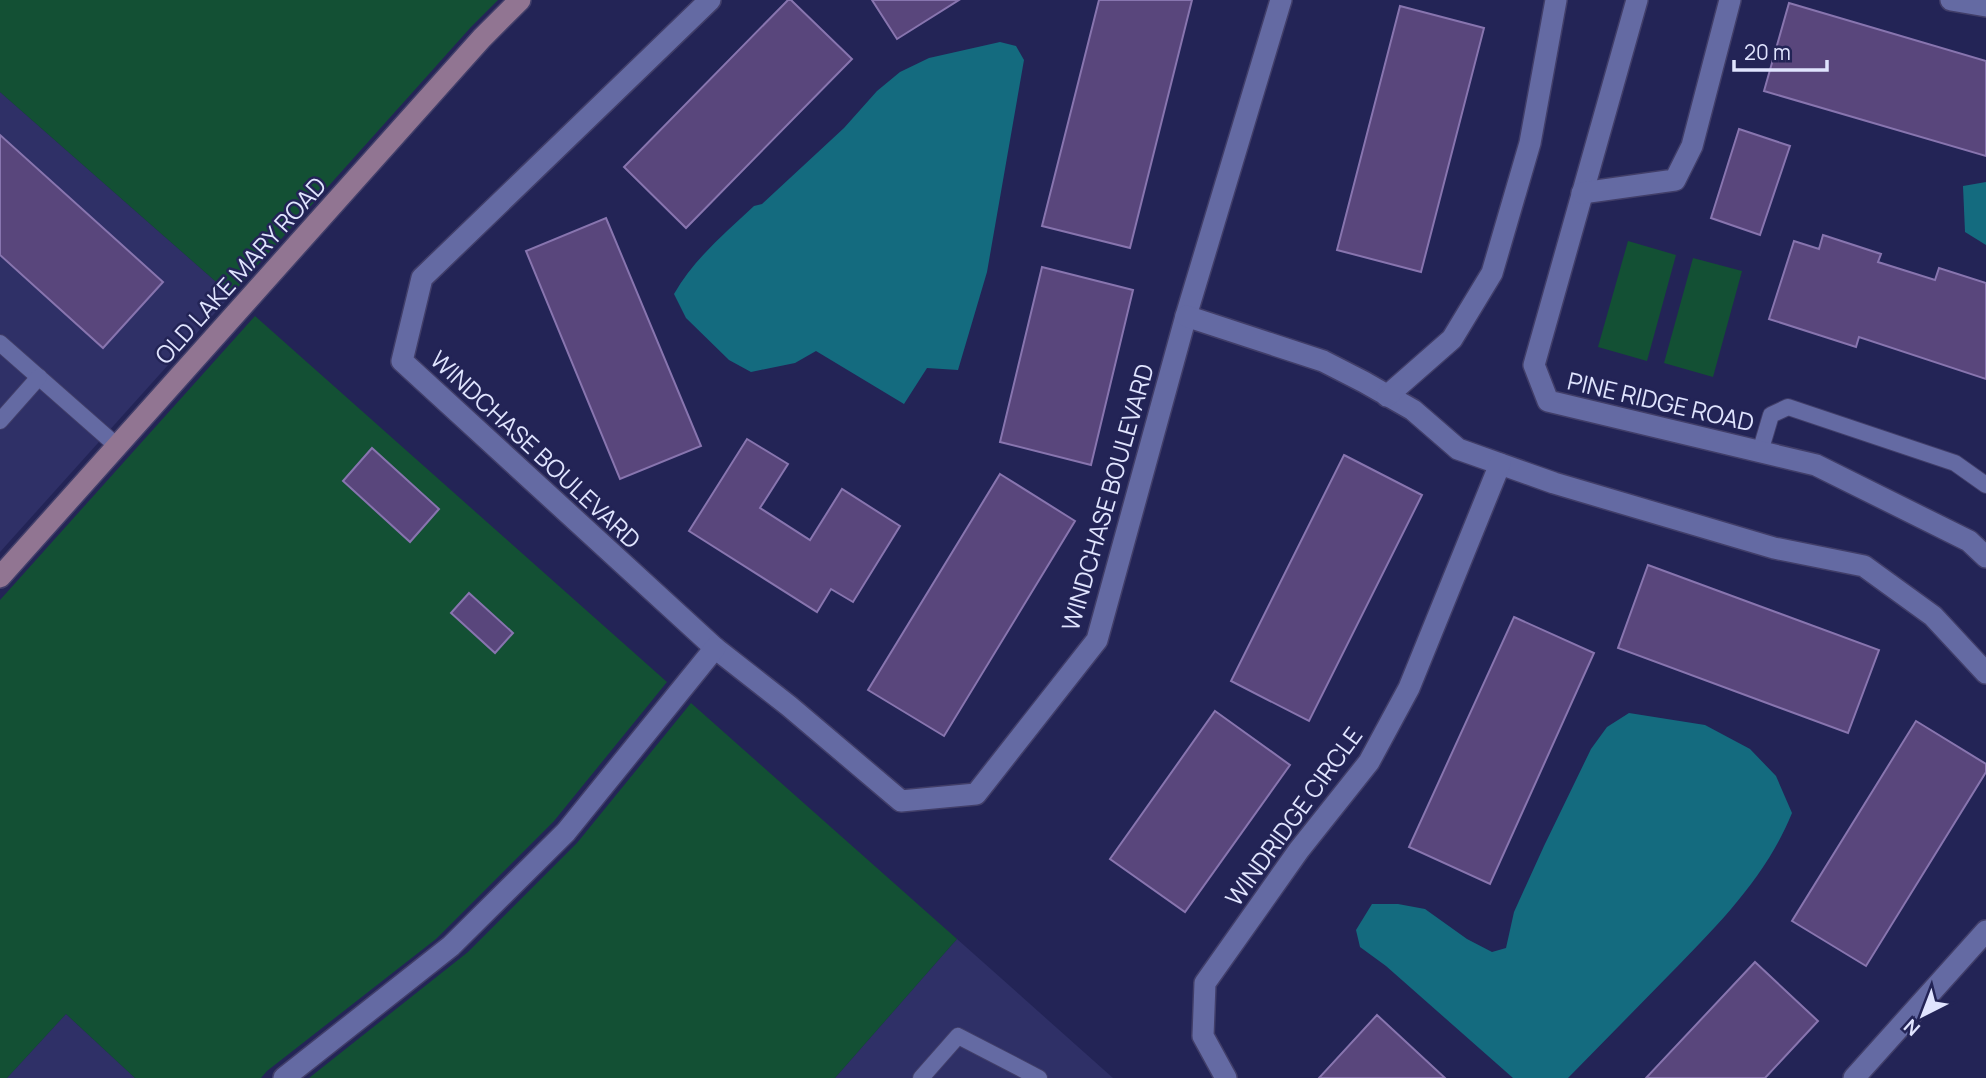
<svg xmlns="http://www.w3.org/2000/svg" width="1986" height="1078" font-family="Manrope,sans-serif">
<rect width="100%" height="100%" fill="#232456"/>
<g fill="#2f3067">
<polygon points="0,92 231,295 0,552"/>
<polygon points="957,939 1113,1078 835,1078"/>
<polygon points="66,1014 135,1078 7,1078"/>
</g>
<g fill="#135034">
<polygon points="0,0 498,0 471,27 231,295 0,92"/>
<polygon points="1628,241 1676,255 1647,361 1598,347"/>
<polygon points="1693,258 1742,271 1713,377 1664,363"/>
<polygon points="255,316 667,682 554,821 436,939 267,1071 261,1078 135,1078 66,1014 7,1078 0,1078 0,600"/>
<polygon points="691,703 957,939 835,1078 309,1078 468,952 577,843"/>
</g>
<g fill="#146b7f">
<path d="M 1000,42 L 1016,46 L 1024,60 L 987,272 L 958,370 L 927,368 L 904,404 L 816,351 L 795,363 L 751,372 L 729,360 L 686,318 L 674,294 C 694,259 725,233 754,206 L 762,204 L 844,128 L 877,91 L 900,72 L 929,58 Z"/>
<polygon points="1986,182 1986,245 1965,232 1963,186"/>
<path d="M 1629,713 L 1705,725 L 1750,749 L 1776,776 L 1792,813 C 1766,877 1718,925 1670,974 C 1636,1009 1602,1043 1568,1078 L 1513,1078 L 1386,966 L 1360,947 L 1356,930 L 1372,904 L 1398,904 L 1425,909 L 1467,939 L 1492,952 L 1506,948 L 1514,912 L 1544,846 L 1591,749 L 1607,727 Z"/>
</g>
<g fill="#59467c" stroke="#8875af" stroke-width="2">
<polygon points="788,0 791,0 852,59 686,228 624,167"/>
<polygon points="872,0 959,0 897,39"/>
<polygon points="1099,0 1192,0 1130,248 1042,226"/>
<polygon points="1789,3 1986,61 1986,156 1764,91"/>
<polygon points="1400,6 1484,28 1421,272 1337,250"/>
<polygon points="1739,129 1790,146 1760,235 1711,218"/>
<polygon points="0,135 163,282 103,348 0,255"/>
<polygon points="606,218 701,446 620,479 526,251"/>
<polygon points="1823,235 1881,254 1878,262 1935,280 1939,268 1986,283 1986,379 1859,337 1856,347 1769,319 1794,241 1819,249"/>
<polygon points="1042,267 1133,290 1091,465 1000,442"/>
<polygon points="747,439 788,464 760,508 810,540 842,489 900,526 853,602 831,589 817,612 689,531"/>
<polygon points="372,448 439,509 410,542 343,481"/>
<polygon points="1344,455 1422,495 1309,721 1231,681"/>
<polygon points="1000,474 1075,521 944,736 868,690"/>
<polygon points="1648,565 1879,650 1848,733 1618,648"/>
<polygon points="469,593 513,633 495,653 451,613"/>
<polygon points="1514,617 1594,653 1490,884 1409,847"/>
<polygon points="1215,711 1290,765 1185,912 1110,859"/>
<polygon points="1916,721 1986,764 1986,772 1866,966 1792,921"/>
<polygon points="1755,962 1818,1021 1765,1078 1646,1078"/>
<polygon points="1377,1015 1445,1078 1319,1078"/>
</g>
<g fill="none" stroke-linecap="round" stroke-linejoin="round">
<g stroke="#413e69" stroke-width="18">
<g id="lane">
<polyline points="0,343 117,446"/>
<polyline points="0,421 39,377"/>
<polyline points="1760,452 1771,415 1788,407 1955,463 1986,485"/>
<polyline points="921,1078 958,1036 1039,1078"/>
</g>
</g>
<g stroke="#413e69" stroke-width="24">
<g id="street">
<polyline points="710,0 422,278 402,361 715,648 789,706 901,801 976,794 1097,640 1186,316 1281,0"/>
<polyline points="1637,0 1534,365 1548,401 1816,465 1969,541 1986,557"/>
<polyline points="1951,0 1986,6"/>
<polyline points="1582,193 1675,180 1692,146 1730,0"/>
<polyline points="1186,316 1323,361 1364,382 1413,410 1458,449 1554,483 1774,548 1864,566 1933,616 1986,673"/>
<polyline points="1387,396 1452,339 1492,273 1530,143 1556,0"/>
<polyline points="284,1078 451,946 566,832 715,648"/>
<polyline points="1226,1078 1203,1036 1205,983 1299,850 1369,762 1409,688 1500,464"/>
<polyline points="1854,1078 1986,931"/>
</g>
</g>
<g stroke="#413e69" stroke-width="24">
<polyline id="secondary" points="0,577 482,38 520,0"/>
</g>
<use href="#lane" stroke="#646aa3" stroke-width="16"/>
<use href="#street" stroke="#646aa3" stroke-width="21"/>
<use href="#secondary" stroke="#917592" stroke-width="21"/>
</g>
<g text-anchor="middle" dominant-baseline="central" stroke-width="5" stroke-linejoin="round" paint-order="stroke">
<g font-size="24" fill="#e0e4fe" stroke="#232456">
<text transform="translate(240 270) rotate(-48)">OLD LAKE MARY ROAD</text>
<text transform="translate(1661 401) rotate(13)">PINE RIDGE ROAD</text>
<text transform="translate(536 449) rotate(43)">WINDCHASE BOULEVARD</text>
<text transform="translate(1107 497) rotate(-74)">WINDCHASE BOULEVARD</text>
<text transform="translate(1293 816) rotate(-54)">WINDRIDGE CIRCLE</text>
</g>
</g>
<g transform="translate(1923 1015) rotate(222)" stroke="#232456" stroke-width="5" paint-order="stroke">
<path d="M0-5L12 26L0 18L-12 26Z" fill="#e0e4fe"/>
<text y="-10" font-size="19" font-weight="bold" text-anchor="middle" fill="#e0e4fe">N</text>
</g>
<path d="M1734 60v10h93v-10" fill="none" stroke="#e0e4fe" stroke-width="3.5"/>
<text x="1744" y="60" font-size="21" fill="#e0e4fe" stroke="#232456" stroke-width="5" paint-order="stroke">20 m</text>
</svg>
